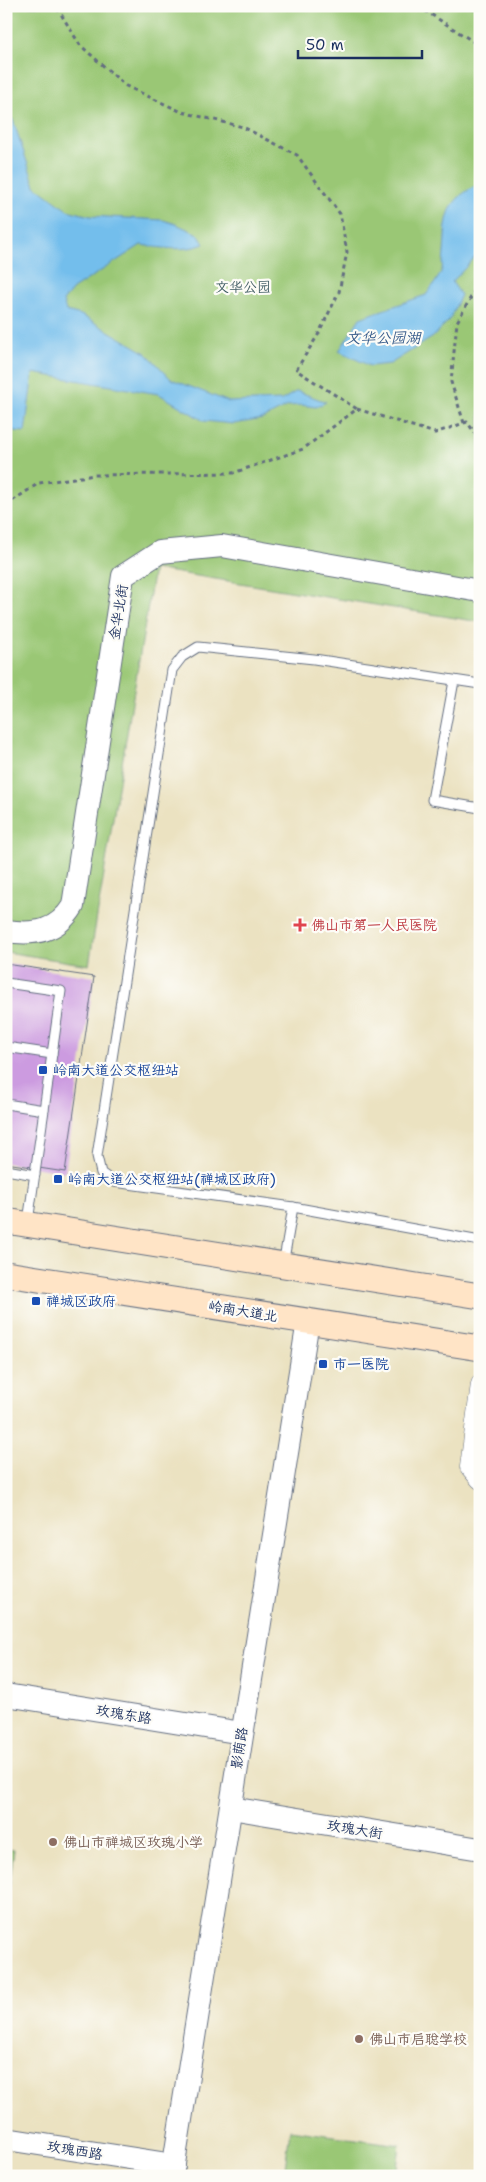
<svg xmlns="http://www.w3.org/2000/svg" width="486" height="2182" font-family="'Shantell Sans','LXGW WenKai TC',sans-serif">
<rect width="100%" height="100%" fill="#fdfcf7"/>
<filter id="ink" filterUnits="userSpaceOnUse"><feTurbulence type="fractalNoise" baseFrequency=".02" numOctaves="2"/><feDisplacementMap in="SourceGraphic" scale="10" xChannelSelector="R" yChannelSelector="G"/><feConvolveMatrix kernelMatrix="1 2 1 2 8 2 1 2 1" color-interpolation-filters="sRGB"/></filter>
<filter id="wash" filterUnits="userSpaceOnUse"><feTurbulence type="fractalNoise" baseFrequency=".0096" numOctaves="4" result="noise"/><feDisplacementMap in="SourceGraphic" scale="20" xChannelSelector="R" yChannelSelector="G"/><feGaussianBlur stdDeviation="1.12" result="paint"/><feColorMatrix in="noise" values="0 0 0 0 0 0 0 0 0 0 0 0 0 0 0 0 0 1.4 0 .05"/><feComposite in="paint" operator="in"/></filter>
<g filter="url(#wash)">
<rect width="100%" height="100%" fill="#ebe2c1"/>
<g fill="#9ac775" stroke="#5a7b6a">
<polygon points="6,6 480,6 480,622 154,569 89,965 6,952"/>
<polygon points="6,1849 14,1850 7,1904 6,1904"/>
<polygon points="290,2130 400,2145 396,2176 284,2176"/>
</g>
<g fill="#73beec" stroke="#4776a5">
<path d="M 6,111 L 13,120 L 35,186 L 67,210 L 90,216 L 163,220 L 176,224 L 198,234 L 204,244 C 185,252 160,248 141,245 L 73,289 L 63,301 L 66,311 L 81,315 L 146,353 L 171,379 L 229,402 L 282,400 L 297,391 L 326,402 L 316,407 L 301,405 L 288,406 L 263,419 L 234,424 L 204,421 L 159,394 L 33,373 L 25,432 L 6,430 Z"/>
<path d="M 480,184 L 480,252 L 452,282 L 461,295 L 450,319 L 433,337 L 390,364 L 370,366 L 339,351 L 360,318 L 426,295 C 431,288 440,277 442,269 C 449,231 436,203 480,184 Z"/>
</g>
<g id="blocks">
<polygon fill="#cc9be0" points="6,964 94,977 65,1172 6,1163"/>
</g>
</g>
<g filter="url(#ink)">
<use href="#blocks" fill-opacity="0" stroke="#646e81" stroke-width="1"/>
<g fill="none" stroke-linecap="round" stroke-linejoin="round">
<g stroke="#646e81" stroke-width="11">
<g id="service">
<polyline points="454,681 432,800 480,808"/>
<polyline points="6,983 61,991 28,1222"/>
<polyline points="6,1047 52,1054"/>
<polyline points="6,1104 44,1110"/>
<polyline points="6,1170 35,1175"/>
<polyline points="293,1207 480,1241"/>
<polyline points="283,1265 293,1207 114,1182 101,1173 97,1156 172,670 182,657 198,647 314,659 480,684"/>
</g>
</g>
<g stroke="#646e81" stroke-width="19">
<polyline id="minor" points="480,1384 469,1467 480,1480"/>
</g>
<g stroke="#646e81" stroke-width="24">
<g id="tertiary">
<path d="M 6,931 C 35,935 57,932 73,906 L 123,576 L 160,552 L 222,546 L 480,591"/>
<polyline points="6,1695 242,1733"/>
<polyline points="231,1808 480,1849"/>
<polyline points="6,2139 174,2165"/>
<polyline points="172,2176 308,1321"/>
</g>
</g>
<g stroke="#646e81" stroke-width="27">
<g id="secondary">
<polyline points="6,1221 480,1296"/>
<polyline points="6,1274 480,1348"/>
</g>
</g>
<g stroke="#646e81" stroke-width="3" stroke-dasharray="4 4" stroke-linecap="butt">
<polyline points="418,6 480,46"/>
<polyline points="357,409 435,433 467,422 480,440"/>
<polyline points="464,423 451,382 457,322 480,281"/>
<polyline points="6,505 39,483 95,475 233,473 303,449 357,409 296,370 318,335 339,292 347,252 340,214 297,155 243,127 182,112 126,86 80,45 56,6"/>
</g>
<use href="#service" stroke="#fff" stroke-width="9"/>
<use href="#minor" stroke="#fff" stroke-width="18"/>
<use href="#tertiary" stroke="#fff" stroke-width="22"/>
<use href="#secondary" stroke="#ffe4c6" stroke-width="25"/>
</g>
</g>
<path fill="#e0444e" stroke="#fdfcf7" stroke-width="2" d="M297.5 917.5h5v5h5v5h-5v5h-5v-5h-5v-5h5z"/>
<g fill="#1a4fb4" stroke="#fdfcf7" stroke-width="2">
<rect x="38" y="1065" width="10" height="10" rx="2.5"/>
<rect x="53" y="1174" width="10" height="10" rx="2.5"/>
<rect x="31" y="1296" width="10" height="10" rx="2.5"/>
<rect x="318" y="1359" width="10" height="10" rx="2.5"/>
</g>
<g fill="#8d6e63" stroke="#fdfcf7" stroke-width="2">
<circle cx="53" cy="1842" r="5"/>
<circle cx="359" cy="2039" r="5"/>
</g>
<g text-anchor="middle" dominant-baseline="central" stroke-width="4.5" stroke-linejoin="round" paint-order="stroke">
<g font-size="14" fill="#415d65" stroke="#fdfcf7">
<text x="243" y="287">文华公园</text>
</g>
<g font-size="14" fill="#1b2f5e" stroke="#fdfcf7">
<text transform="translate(118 612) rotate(-81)">金华北街</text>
<text transform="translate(243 1311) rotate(9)">岭南大道北</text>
<text transform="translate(124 1714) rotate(9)">玫瑰东路</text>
<text transform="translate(239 1748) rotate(-81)">影荫路</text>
<text transform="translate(355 1829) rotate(9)">玫瑰大街</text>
<text transform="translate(75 2150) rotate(9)">玫瑰西路</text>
</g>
<g font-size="14" fill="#be3a42" stroke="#fdfcf7" text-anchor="start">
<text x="311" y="925">佛山市第一人民医院</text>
</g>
<g font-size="14" fill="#164399" stroke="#fdfcf7" text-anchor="start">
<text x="53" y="1070">岭南大道公交枢纽站</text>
<text x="68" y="1179">岭南大道公交枢纽站(禅城区政府)</text>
<text x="46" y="1301">禅城区政府</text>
<text x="333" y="1364">市一医院</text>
</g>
<g font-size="14" fill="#785e54" stroke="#fdfcf7" text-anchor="start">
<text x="63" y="1842">佛山市禅城区玫瑰小学</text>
<text x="369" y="2039">佛山市启聪学校</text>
</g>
<g font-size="15" font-style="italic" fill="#355a89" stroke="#fdfcf7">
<text x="383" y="338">文华公园湖</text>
</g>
</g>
<rect width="486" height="2182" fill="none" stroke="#fdfcf7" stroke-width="25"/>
<path d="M298 50v8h124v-8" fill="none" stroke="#1b2f5e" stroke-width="2.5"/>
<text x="306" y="50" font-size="15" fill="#1b2f5e" stroke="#fdfcf7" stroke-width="4" paint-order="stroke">50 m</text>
</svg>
